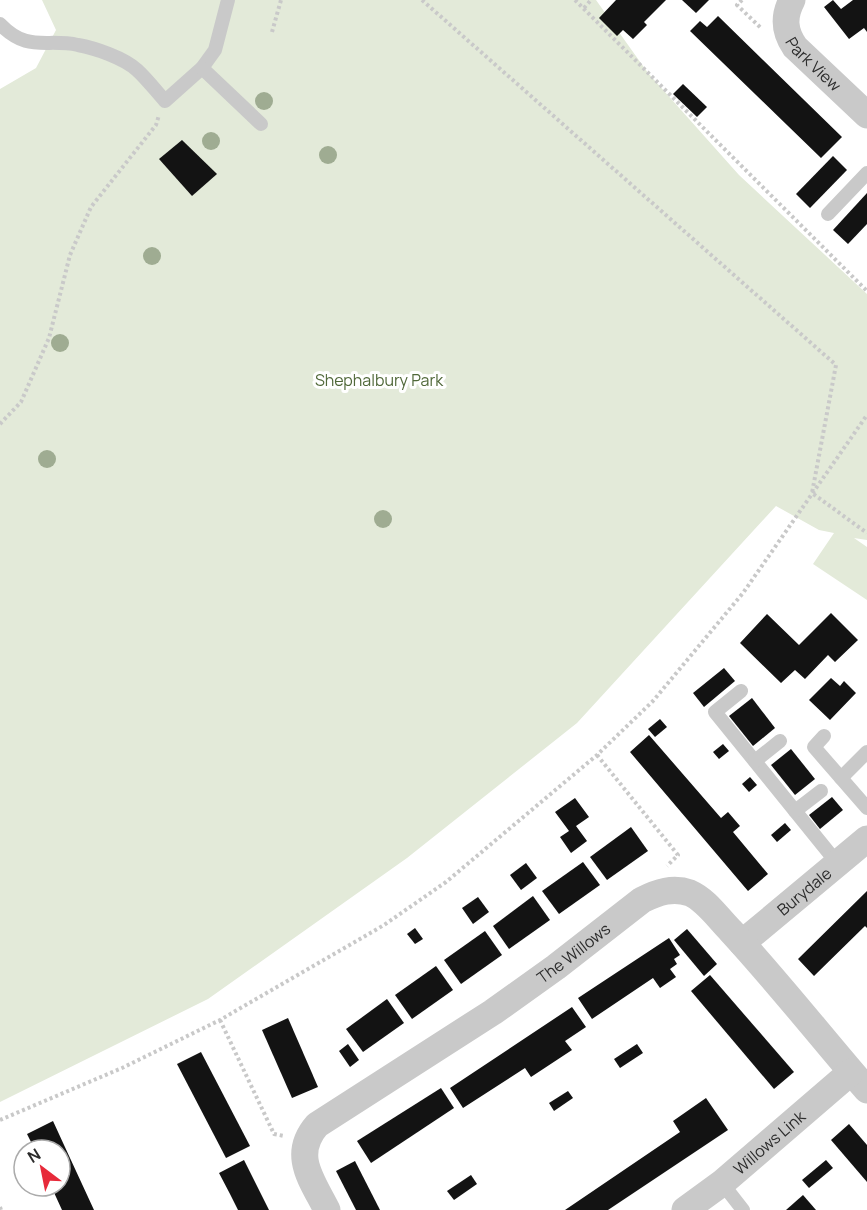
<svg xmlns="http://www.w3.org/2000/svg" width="867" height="1210" font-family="Manrope,sans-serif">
<rect width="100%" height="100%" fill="#fff"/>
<polygon fill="#e3ead9" points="42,0 596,0 648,73 739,175 867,294 867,540 854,538 867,547 867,600 813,564 834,533 819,530 776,506 577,723 407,858 208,999 0,1102 0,89 36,68 56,30"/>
<g fill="#131313">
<polygon points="616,0 666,0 644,22 647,25 633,39 623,30 617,36 599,18"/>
<polygon points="682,0 709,0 696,13"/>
<polygon points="833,0 841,9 853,0 867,0 867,32 864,28 849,39 824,7"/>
<polygon points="718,16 842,137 821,158 690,31 700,21 707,27"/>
<polygon points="683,84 707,107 697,117 673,94"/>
<polygon points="182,140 217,174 192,196 159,159"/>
<polygon points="833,156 847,170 810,208 796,194"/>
<polygon points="867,193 867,224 848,244 833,230"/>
<polygon points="831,613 858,640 835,662 828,655 805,679 795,670 781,683 740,643 767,614 799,645"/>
<polygon points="724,668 735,681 704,707 693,693"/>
<polygon points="831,678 840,686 844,681 856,693 830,720 809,700"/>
<polygon points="752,698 775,728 753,746 729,716"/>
<polygon points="660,719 667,727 655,737 648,729"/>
<polygon points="649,735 721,818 728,812 740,826 733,832 768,874 748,891 630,752"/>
<polygon points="723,744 729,751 719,759 713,752"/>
<polygon points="791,749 815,779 795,795 771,765"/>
<polygon points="750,777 757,785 749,792 742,784"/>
<polygon points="832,797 843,810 820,829 809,815"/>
<polygon points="575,798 589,817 576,826 587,841 571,853 560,837 569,831 555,812"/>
<polygon points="785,823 791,830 777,842 771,835"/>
<polygon points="631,827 648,851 607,880 590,857"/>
<polygon points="583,862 600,885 559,914 542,891"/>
<polygon points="526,863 537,878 521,890 510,875"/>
<polygon points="867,891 867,928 865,926 814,976 798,959"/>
<polygon points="533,896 550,920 509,949 493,926"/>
<polygon points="478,897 489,912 473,924 462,908"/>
<polygon points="415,928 423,939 415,944 407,934"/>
<polygon points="687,929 717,964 704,976 674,940"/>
<polygon points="485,931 502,955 461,984 444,960"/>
<polygon points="669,938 680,955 674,959 677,964 670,969 676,977 660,988 653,978 592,1019 578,998"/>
<polygon points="436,966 453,990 412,1019 395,995"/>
<polygon points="710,975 794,1072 774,1089 691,991"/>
<polygon points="387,999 404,1023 363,1052 346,1029"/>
<polygon points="572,1007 586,1027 565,1041 572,1050 531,1077 525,1068 463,1108 450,1088"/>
<polygon points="288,1018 318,1087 292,1098 262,1030"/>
<polygon points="348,1044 359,1060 350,1067 339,1051"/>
<polygon points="637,1044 643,1053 620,1068 614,1059"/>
<polygon points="201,1052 250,1146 226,1158 177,1064"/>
<polygon points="441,1088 454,1108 371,1163 357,1141"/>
<polygon points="568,1091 573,1098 554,1111 549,1103"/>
<polygon points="706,1098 728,1130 608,1210 565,1210 680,1132 673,1121"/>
<polygon points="53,1121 64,1145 94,1210 62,1210 51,1186 60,1186 60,1150 35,1150 27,1134"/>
<polygon points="849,1124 867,1145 867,1182 831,1140"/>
<polygon points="244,1160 269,1210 238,1210 230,1194 219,1173"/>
<polygon points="826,1160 833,1168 809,1188 802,1180"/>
<polygon points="355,1161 380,1210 356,1210 336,1171"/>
<polygon points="471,1175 477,1184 454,1200 447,1191"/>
<polygon points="803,1195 816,1210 786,1210"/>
</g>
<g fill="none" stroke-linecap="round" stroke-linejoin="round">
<g stroke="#c9c9c9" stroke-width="4" stroke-dasharray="3 3" stroke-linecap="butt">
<polyline points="422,0 836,365 812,493 867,533"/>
<polyline points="575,0 867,291"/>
<polyline points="742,0 737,5 762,29"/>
<polyline points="584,8 591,0"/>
<polyline points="272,32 281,0"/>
<polyline points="0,424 21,402 49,338 70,255 91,207 156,125 159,115"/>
<polyline points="597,755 678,855 667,866"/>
<polyline points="220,1020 274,1134 284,1136"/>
<polyline points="0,1120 122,1068 220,1020 384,925 446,882 597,755 653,701 743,593 867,415"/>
<polyline points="0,1207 1,1210"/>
</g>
<g stroke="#c9c9c9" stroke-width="14">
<path d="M 0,24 C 28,53 46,38 78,45 C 95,48 124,58 137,70 C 147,79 156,91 165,101 L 202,68 L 215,50 L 228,0"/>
<polyline points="202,68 261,124"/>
<polyline points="828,214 867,173"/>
<polyline points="741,691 715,712 838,864"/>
<polyline points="824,736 814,747 867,808"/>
<polyline points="755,761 780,741"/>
<polyline points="841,778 867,752"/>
<polyline points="795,811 821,791"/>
<polyline points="722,1183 743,1210"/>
</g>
<g stroke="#c9c9c9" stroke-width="27">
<path id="s1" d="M 792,0 C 783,17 784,31 795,47 L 867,115"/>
<path id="s2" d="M 742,943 L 867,839"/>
<path id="s3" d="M 327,1210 C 312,1180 291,1155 317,1125 L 493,1012 L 556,967 L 642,900 C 658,892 673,887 690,893 C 706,900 718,918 730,930 C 778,982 821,1037 867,1090"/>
<path id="s4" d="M 685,1210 L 722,1183 L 851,1072"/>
</g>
</g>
<g fill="#9fac92">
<circle cx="264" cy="101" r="9"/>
<circle cx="211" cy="141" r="9"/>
<circle cx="328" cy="155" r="9"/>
<circle cx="152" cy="256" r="9"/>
<circle cx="60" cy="343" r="9"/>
<circle cx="47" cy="459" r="9"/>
<circle cx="383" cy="519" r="9"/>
</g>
<g text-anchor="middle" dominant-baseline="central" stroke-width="6" stroke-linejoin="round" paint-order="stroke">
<g font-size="16" fill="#2c2c2c" stroke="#fff">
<text stroke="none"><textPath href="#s1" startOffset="75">Park View</textPath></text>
<text stroke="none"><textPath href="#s2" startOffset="81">Burydale</textPath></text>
<text stroke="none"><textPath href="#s3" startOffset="402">The Willows</textPath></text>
<text stroke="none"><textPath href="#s4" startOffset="108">Willows Link</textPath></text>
</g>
<g font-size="16" fill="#506839" stroke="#fff">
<text x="379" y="380">Shephalbury Park</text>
</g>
</g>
<g transform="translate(42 1168) rotate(328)"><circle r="28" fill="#ffffff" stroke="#ababab" stroke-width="1.5"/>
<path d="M0-4.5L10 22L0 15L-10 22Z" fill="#e72a3a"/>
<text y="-9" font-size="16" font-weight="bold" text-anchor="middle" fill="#2c2c2c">N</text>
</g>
</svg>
